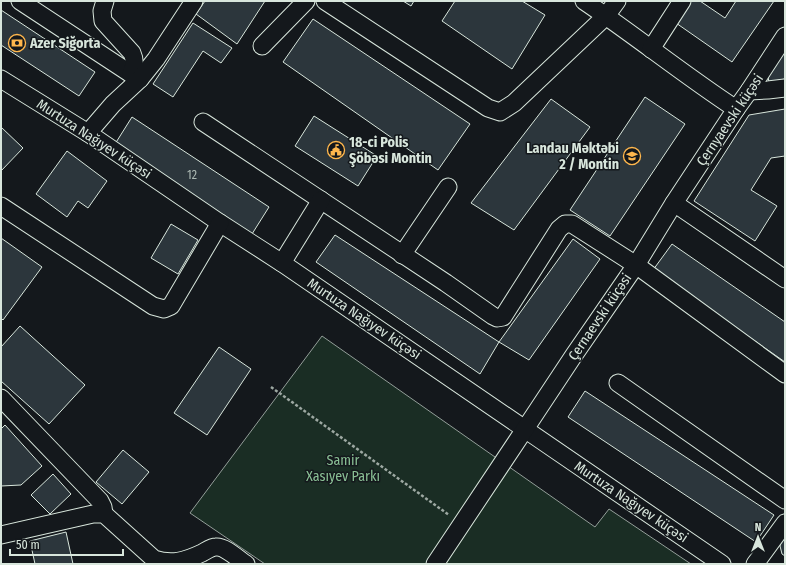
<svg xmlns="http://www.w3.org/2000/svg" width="786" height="565" font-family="'Fira Sans Condensed',sans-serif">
<rect width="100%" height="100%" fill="#14181c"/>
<polygon fill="#1a2d24" stroke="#939e99" points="322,336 595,527 609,509 691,564 265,564 190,513"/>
<g fill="#2c363c" stroke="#d8e6dc">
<polygon points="205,1 265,1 237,44 196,14"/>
<polygon points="403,1 414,1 411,6"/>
<polygon points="455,1 522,1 545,15 512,69 442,21"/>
<polygon points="691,1 700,1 725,18 736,1 774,1 732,62 676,23"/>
<polygon points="1,10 95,72 79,96 1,45"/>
<polygon points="313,19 470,124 438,170 283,62"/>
<polygon points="193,23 232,48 221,63 203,51 173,97 153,84"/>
<polygon points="785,38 785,79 769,82 766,67"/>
<polygon points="645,97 685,124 610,236 570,210"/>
<polygon points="551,99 590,127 514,230 471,203"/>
<polygon points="785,109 785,156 771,158 751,190 777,206 755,241 694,201 749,115"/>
<polygon points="314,116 377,156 358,186 295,146"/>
<polygon points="132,117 269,207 252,234 115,144"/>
<polygon points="1,127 23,148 1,171"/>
<polygon points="67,151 107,181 88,208 78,201 67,217 36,194"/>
<polygon points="171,224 198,240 178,274 151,258"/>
<polygon points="335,235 499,342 480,374 316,262"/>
<polygon points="1,238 42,267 3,320 1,318"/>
<polygon points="573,239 600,259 529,360 499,342"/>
<polygon points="672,244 785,322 785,362 653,270"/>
<polygon points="20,326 85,385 49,424 1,381 1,347"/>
<polygon points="219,347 251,369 207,435 174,413"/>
<polygon points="585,391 774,515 756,542 568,417"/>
<polygon points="5,425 42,466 21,485 1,486 1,429"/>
<polygon points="123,450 149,472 122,504 96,482"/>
<polygon points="53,474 71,494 50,514 31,495"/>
<polygon points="66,532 73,564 35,564 30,541"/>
<polygon points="785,534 785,556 782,554 780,546 782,538"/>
</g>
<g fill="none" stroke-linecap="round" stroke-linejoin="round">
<g stroke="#d8e6dc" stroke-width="19">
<g id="minor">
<polyline points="20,1 131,74 140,79"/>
<path d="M 105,1 L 102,11 L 103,21 L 132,53 C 136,62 134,66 131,74"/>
<polyline points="325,1 488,108 500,112 514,103 606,16 617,1"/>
<path d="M 584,1 C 636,36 684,75 736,109"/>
<polyline points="262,46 306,1"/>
<polyline points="651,49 682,1"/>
<polyline points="1,79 88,133 220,223 282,263 722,564"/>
<polyline points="749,91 768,90 785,88"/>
<polyline points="203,122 446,283 493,316 497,318 503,317 559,229 565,224 572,224 636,265 785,374"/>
<polyline points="88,133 113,104 140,79 156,59 194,1"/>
<polyline points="674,203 785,279"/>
<polyline points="1,206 153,306 164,309 171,306 220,223"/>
<polyline points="402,255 448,187"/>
<polyline points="282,263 321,200"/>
<polyline points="618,383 785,500"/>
<polyline points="1,398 100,501 103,507 104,514"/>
<path d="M 1,535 L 93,514 L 104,514 L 154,559 C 172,565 185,561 202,553 C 206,551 211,547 216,547 C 225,546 238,559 246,564"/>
<polyline points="435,564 525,429 574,355 636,265 674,203 736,109 749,91 785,36"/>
<polyline points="755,564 785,523"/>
</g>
</g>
<polyline stroke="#9da8a2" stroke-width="2.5" stroke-dasharray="3 2" stroke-linecap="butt" points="271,387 449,515"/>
<use href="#minor" stroke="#14181c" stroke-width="17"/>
</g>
<defs>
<g id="bank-ring" transform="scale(0.9)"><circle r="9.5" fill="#14181c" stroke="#ffb74d" stroke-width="1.5"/><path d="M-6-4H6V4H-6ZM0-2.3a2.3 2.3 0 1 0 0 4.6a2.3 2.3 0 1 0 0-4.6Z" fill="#ffb74d"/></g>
<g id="civic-ring" transform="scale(0.9)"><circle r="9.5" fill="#14181c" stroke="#ffb74d" stroke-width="1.5"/><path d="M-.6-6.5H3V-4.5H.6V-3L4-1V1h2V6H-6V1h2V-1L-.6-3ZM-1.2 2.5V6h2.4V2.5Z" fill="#ffb74d"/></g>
<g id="school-ring" transform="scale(0.9)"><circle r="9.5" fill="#14181c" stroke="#ffb74d" stroke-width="1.5"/><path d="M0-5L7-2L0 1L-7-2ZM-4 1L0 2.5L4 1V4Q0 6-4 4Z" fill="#ffb74d"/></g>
</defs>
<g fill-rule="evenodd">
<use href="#bank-ring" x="17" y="43"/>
<use href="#civic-ring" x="336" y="150"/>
<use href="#school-ring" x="632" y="156"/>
</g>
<g text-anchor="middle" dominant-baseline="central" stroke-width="3" stroke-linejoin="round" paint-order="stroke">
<g font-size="12" fill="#adbab4">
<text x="192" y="175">12</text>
</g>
<g font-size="14" font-weight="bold" fill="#d8e6dc" stroke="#14181c" text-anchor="start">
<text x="30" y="43">Azer Siğorta</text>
<text x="349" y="142">18-ci Polis<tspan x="349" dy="16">Şöbəsi Montin</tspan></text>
<text x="619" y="148" text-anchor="end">Landau Məktəbi<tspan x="619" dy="16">2 / Montin</tspan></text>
</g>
<g font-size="14" fill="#d8e6dc" stroke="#14181c">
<text transform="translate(730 120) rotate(-56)">Çernyaevski küçəsi</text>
<text transform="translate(94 139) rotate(33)">Murtuza Nağıyev küçəsi</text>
<text transform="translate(600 317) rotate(-56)">Çernaevski küçəsi</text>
<text transform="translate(364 319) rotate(34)">Murtuza Nağıyev küçəsi</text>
<text transform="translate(631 502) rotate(34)">Murtuza Nağıyev küçəsi</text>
</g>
<g font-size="14" fill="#8ac095" stroke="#14181c">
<text x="343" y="460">Samir<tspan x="343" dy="16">Xasıyev Parkı</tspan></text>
</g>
</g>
<rect width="786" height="565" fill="none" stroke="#d8e6dc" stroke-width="4"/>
<g transform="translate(758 537)" stroke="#14181c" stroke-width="3" paint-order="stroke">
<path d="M0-3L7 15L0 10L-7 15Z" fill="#d8e6dc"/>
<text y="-6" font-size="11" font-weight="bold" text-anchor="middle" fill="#d8e6dc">N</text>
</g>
<path d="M10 549v6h113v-6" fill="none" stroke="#d8e6dc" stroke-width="2"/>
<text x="16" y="549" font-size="12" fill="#d8e6dc" stroke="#14181c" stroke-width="3" paint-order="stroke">50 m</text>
</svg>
